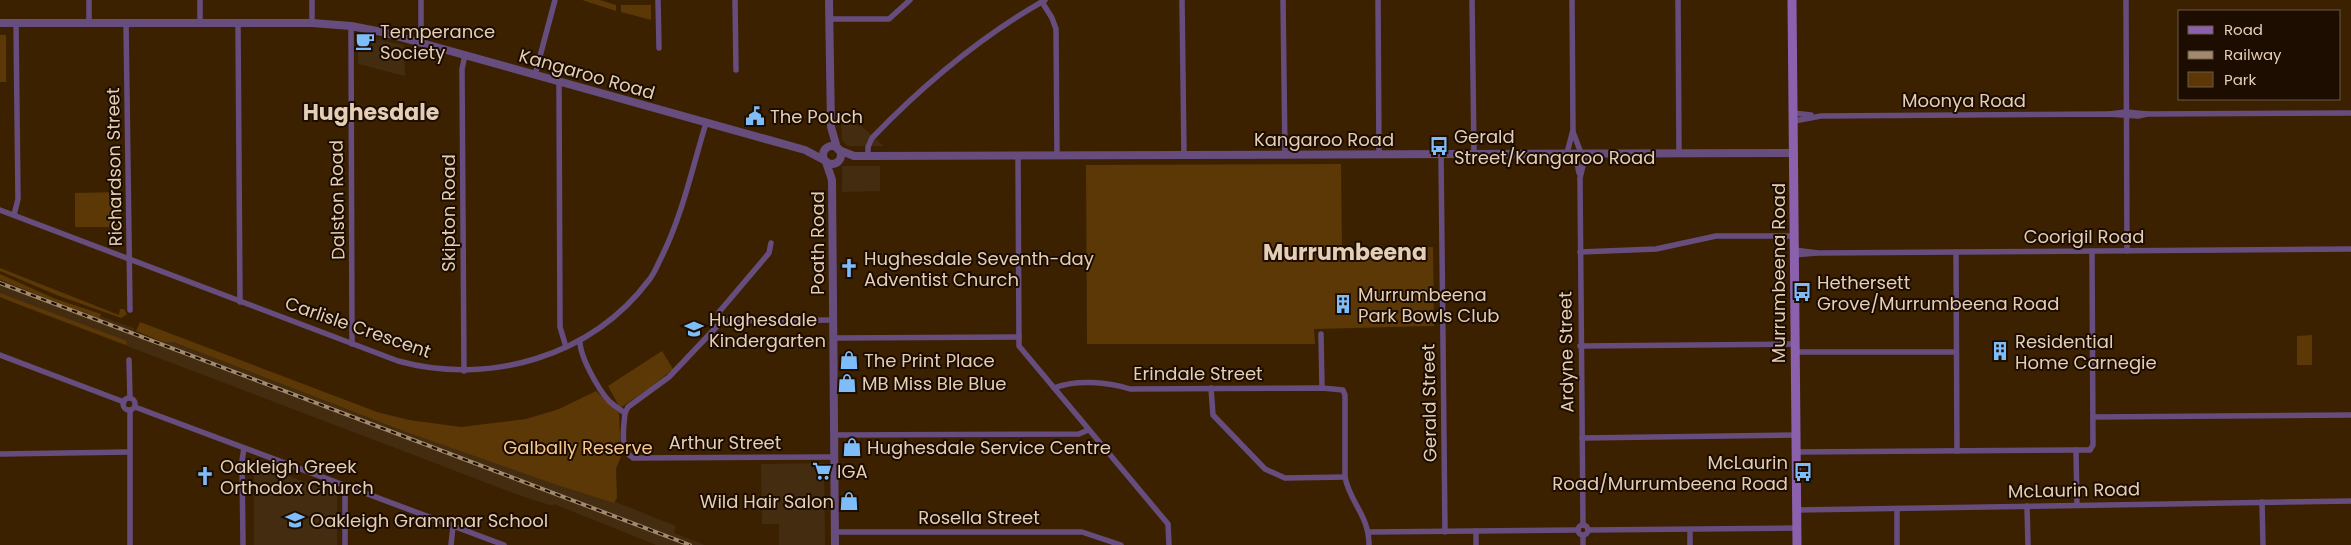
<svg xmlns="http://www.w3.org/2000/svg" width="2351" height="545" font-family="Poppins,sans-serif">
<rect width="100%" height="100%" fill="#3b2100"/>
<g fill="#432c0f">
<polygon points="358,35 404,45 405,76 358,64"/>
<polygon points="841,121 853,122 858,126 860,125 884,146 848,146 842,140"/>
<polygon points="842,166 880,166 880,191 842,192"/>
<polygon points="0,275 82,310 134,328 133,332 163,342 173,342 406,432 608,499 676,526 674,533 705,545 656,545 554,504 553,506 524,497 27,308 0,297"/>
<polygon points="254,463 337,494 337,545 254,545"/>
<polygon points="824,463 825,545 779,545 779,524 762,524 761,464"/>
</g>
<g fill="#5b3806">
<polygon points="582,0 600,0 616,5 616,11"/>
<polygon points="621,5 651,5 651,20 621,12"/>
<rect x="0" y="35" width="6" height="47"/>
<polygon points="1341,164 1342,248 1433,247 1434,326 1314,329 1315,344 1087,344 1086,165"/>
<polygon points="120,192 120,227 75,227 75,193"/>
<polygon points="0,268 119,315 120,309 124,309 127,314 121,318 59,296 0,271"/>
<polygon points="0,274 53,298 101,314 99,319 82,311 80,312 4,281 0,279"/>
<polygon points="0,293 127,341 126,345 15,303 0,297"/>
<polygon points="140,322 377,412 409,420 461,427 526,419 559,409 596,391 619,413 621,456 616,469 617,498 614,503 557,485 406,432 173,342 163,342 136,331"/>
<polygon points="2312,335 2312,365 2297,365 2297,336"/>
<polygon points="662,351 673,369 650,388 620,408 608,386"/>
</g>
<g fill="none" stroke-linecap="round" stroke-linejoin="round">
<g stroke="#674d7d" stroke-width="5.5">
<polyline points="89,0 89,23"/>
<polyline points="312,0 312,23"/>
<polyline points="421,0 421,43"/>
<polyline points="658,0 659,48"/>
<polyline points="735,0 736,70"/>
<polyline points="1182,0 1184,155"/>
<polyline points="1283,0 1285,154"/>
<polyline points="1378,0 1379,154"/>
<polyline points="1472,0 1474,154"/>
<polyline points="1678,0 1679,153"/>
<polyline points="2126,0 2127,251"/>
<polyline points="1042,2 1052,18 1056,29 1057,155"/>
<polyline points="829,19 889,19 910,0"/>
<polyline points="126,23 130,310"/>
<polyline points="200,23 200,0"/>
<polyline points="238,23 240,302"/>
<polyline points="351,26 352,344"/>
<polyline points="535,75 555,0"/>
<polyline points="559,82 560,327 566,347"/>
<polyline points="1793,113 1811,115"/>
<polyline points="2109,114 2126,112 2147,114 2351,113"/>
<polyline points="1794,121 1821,116 2108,114 2138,116 2147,114"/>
<polyline points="1573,132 1581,153"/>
<polyline points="1567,153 1573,130 1572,0"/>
<polyline points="1575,153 1579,173"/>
<polyline points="1441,154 1445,532"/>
<polyline points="1018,155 1019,346 1168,524 1169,545"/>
<path d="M 868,156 L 868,147 L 872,138 C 924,84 980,37 1045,0"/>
<path d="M 0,210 L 398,361 C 489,386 591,357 649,280 C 654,274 657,266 660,260 C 682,217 692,169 706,123"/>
<polyline points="14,215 18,199 16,23"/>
<polyline points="1794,250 1818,253 1956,252 2351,249"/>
<polyline points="1580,252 1656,249 1716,236 1794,236"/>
<polyline points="1956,252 1957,451"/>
<polyline points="1794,255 1816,253"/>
<polyline points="722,321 719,312 769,253 771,243"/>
<polyline points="1321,334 1322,388"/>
<polyline points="833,338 1019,337"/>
<path d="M 580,340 C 579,355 598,389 609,401 C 613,405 619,409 625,413"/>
<polyline points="1580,346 1794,344"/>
<polyline points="1794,352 1956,352"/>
<polyline points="0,355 124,402"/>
<polyline points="129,360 130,398"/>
<polyline points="464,371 462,69 465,55"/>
<path d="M 1054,388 C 1076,379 1108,382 1130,389 L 1322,388 L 1343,390 L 1345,395 L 1345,477 C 1350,503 1369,515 1369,545"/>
<polyline points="1211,388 1213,415 1265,469 1285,478 1345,477"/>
<circle cx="129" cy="404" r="6"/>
<polyline points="135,407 504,545"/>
<path d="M 625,413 C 624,426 619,451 633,458 L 834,457"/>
<polyline points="625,413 628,407 669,377 722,321 833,320"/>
<polyline points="2093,417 2351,415"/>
<polyline points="834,435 1079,434 1088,430"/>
<polyline points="1582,438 1796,435"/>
<polyline points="1796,452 2076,450"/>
<polyline points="0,454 129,452"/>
<polyline points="2262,502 2263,545"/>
<polyline points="2077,505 2076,450 2090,450 2093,445 2092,251"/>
<polyline points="2027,506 2028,545"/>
<polyline points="1897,509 1897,545"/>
<polyline points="1797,510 2351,501"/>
<polyline points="1583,525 1580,178 1586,153"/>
<circle cx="1583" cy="530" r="5"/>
<polyline points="1588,530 1797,528"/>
<polyline points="1690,530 1690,545"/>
<polyline points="1476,531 1476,545"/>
<polyline points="835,532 1082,532 1121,545"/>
<polyline points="1369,532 1578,530"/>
<polyline points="1583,535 1583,545"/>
<polyline points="130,545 130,411"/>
<polyline points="243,545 242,461 244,448"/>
<polyline points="345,545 345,497 347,486"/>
<polyline points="451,545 453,526"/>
</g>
<g stroke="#674d7d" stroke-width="8">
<polyline points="829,0 831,127 837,148"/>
<polyline points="0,23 312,23 351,26 382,32 805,150 824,160"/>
<circle cx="832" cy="155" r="9"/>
<polyline points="839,150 854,156 868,156 1794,153"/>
<polyline points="826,162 832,180 835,545"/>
</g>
<polyline stroke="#8b61ae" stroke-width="9" points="1792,0 1797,545"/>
<g stroke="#a1896e" stroke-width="4">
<polyline id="rail" points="0,283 690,545"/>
</g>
<use href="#rail" stroke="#1c0d00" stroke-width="2" stroke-dasharray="5.5" stroke-linecap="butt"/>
</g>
<defs>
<g id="cafe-bare" transform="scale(1.5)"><path d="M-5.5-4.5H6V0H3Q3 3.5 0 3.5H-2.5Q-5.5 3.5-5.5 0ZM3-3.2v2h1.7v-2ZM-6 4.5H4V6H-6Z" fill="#7fbdfa" stroke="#1c0d00" stroke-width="2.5" paint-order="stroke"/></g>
<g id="civic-bare" transform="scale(1.5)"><path d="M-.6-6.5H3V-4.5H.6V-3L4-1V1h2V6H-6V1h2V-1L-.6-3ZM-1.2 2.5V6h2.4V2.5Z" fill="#7fbdfa" stroke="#1c0d00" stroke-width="2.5" paint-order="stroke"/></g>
<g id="bus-bare" transform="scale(1.5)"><path d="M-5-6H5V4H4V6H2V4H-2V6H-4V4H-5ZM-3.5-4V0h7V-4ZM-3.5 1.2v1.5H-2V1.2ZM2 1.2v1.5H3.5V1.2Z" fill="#7fbdfa" stroke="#1c0d00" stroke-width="2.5" paint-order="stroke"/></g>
<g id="church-bare" transform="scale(1.5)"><path d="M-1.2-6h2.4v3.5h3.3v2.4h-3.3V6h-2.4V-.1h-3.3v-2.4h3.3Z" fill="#7fbdfa" stroke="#1c0d00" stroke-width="2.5" paint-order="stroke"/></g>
<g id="building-bare" transform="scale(1.5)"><path d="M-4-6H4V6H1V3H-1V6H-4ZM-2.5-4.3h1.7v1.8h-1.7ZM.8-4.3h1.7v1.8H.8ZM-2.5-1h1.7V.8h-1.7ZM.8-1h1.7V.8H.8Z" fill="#7fbdfa" stroke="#1c0d00" stroke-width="2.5" paint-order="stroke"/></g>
<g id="school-bare" transform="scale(1.5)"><path d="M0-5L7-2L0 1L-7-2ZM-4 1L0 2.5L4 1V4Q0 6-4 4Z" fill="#7fbdfa" stroke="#1c0d00" stroke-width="2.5" paint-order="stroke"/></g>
<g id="shop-bare" transform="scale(1.5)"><path d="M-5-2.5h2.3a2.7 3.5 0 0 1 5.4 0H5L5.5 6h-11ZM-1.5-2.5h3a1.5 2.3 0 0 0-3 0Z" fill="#7fbdfa" stroke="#1c0d00" stroke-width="2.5" paint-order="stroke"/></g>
<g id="supermarket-bare" transform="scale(1.5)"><path d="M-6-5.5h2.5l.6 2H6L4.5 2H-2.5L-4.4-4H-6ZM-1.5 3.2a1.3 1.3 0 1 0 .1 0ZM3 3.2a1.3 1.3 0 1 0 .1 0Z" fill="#7fbdfa" stroke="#1c0d00" stroke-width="2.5" paint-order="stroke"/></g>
</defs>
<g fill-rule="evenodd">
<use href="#cafe-bare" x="365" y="41"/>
<use href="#civic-bare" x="755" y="116"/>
<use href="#bus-bare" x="1439" y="146"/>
<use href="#church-bare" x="849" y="268"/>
<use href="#bus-bare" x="1802" y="292"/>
<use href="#building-bare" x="1343" y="304"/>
<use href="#school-bare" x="694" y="329"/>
<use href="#building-bare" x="2000" y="351"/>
<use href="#shop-bare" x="849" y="360"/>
<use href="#shop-bare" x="847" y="383"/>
<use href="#shop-bare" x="852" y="447"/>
<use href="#supermarket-bare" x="822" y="471"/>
<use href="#bus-bare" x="1803" y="472"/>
<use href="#church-bare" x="205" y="476"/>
<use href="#shop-bare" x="849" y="501"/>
<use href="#school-bare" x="295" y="520"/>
</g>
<g text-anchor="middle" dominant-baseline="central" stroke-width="4" stroke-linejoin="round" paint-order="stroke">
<g font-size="18" fill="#e4ceb7" stroke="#1c0d00" text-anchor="start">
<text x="380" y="31">Temperance<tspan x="380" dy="21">Society</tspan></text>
<text x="770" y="116">The Pouch</text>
<text x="1454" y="136">Gerald<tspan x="1454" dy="21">Street/Kangaroo Road</tspan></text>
<text x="864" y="258">Hughesdale Seventh-day<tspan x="864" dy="21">Adventist Church</tspan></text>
<text x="1817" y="282">Hethersett<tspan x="1817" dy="21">Grove/Murrumbeena Road</tspan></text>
<text x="1358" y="294">Murrumbeena<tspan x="1358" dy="21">Park Bowls Club</tspan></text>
<text x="709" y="319">Hughesdale<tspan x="709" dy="21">Kindergarten</tspan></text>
<text x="2015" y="341">Residential<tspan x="2015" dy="21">Home Carnegie</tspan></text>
<text x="864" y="360">The Print Place</text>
<text x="862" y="383">MB Miss Ble Blue</text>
<text x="867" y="447">Hughesdale Service Centre</text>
<text x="1788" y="462" text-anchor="end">McLaurin<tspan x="1788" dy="21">Road/Murrumbeena Road</tspan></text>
<text x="220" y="466">Oakleigh Greek<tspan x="220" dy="21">Orthodox Church</tspan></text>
<text x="837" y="471">IGA</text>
<text x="834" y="501" text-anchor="end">Wild Hair Salon</text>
<text x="310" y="520">Oakleigh Grammar School</text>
</g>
<g font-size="18" fill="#e4ceb7" stroke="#1c0d00">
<text transform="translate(587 74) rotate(16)">Kangaroo Road</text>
<text x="1964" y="100">Moonya Road</text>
<text x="1324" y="139">Kangaroo Road</text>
<text transform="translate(114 167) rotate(-91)">Richardson Street</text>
<text transform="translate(337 200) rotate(-91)">Dalston Road</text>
<text transform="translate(448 213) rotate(-90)">Skipton Road</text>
<text x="2084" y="236">Coorigil Road</text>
<text transform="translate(817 243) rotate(-90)">Poath Road</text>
<text transform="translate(1778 273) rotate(-90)">Murrumbeena Road</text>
<text transform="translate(358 327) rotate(19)">Carlisle Crescent</text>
<text transform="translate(1566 352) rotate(-91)">Ardyne Street</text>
<text x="1198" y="373">Erindale Street</text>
<text transform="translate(1429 403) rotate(-91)">Gerald Street</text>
<text x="725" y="442">Arthur Street</text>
<text transform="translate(2074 490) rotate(-1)">McLaurin Road</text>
<text x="979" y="517">Rosella Street</text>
</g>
<g font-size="18" fill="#f8c68f" stroke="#1c0d00">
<text x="578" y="447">Galbally Reserve</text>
</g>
<g font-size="22" font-weight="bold" fill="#e4ceb7" stroke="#1c0d00">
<text x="371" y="112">Hughesdale</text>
<text x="1345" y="252">Murrumbeena</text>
</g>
</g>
<rect x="2178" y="10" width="162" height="90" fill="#1c0d00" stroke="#6c5a49"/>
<rect x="2188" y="26" width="25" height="8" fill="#8b61ae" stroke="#6c5a49"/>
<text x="2224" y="35" font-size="15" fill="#e4ceb7">Road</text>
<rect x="2188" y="51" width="25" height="8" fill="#a1896e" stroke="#6c5a49"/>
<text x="2224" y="60" font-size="15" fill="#e4ceb7">Railway</text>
<rect x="2188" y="72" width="25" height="15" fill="#5b3806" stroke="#6c5a49"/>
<text x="2224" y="85" font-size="15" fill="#e4ceb7">Park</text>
</svg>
